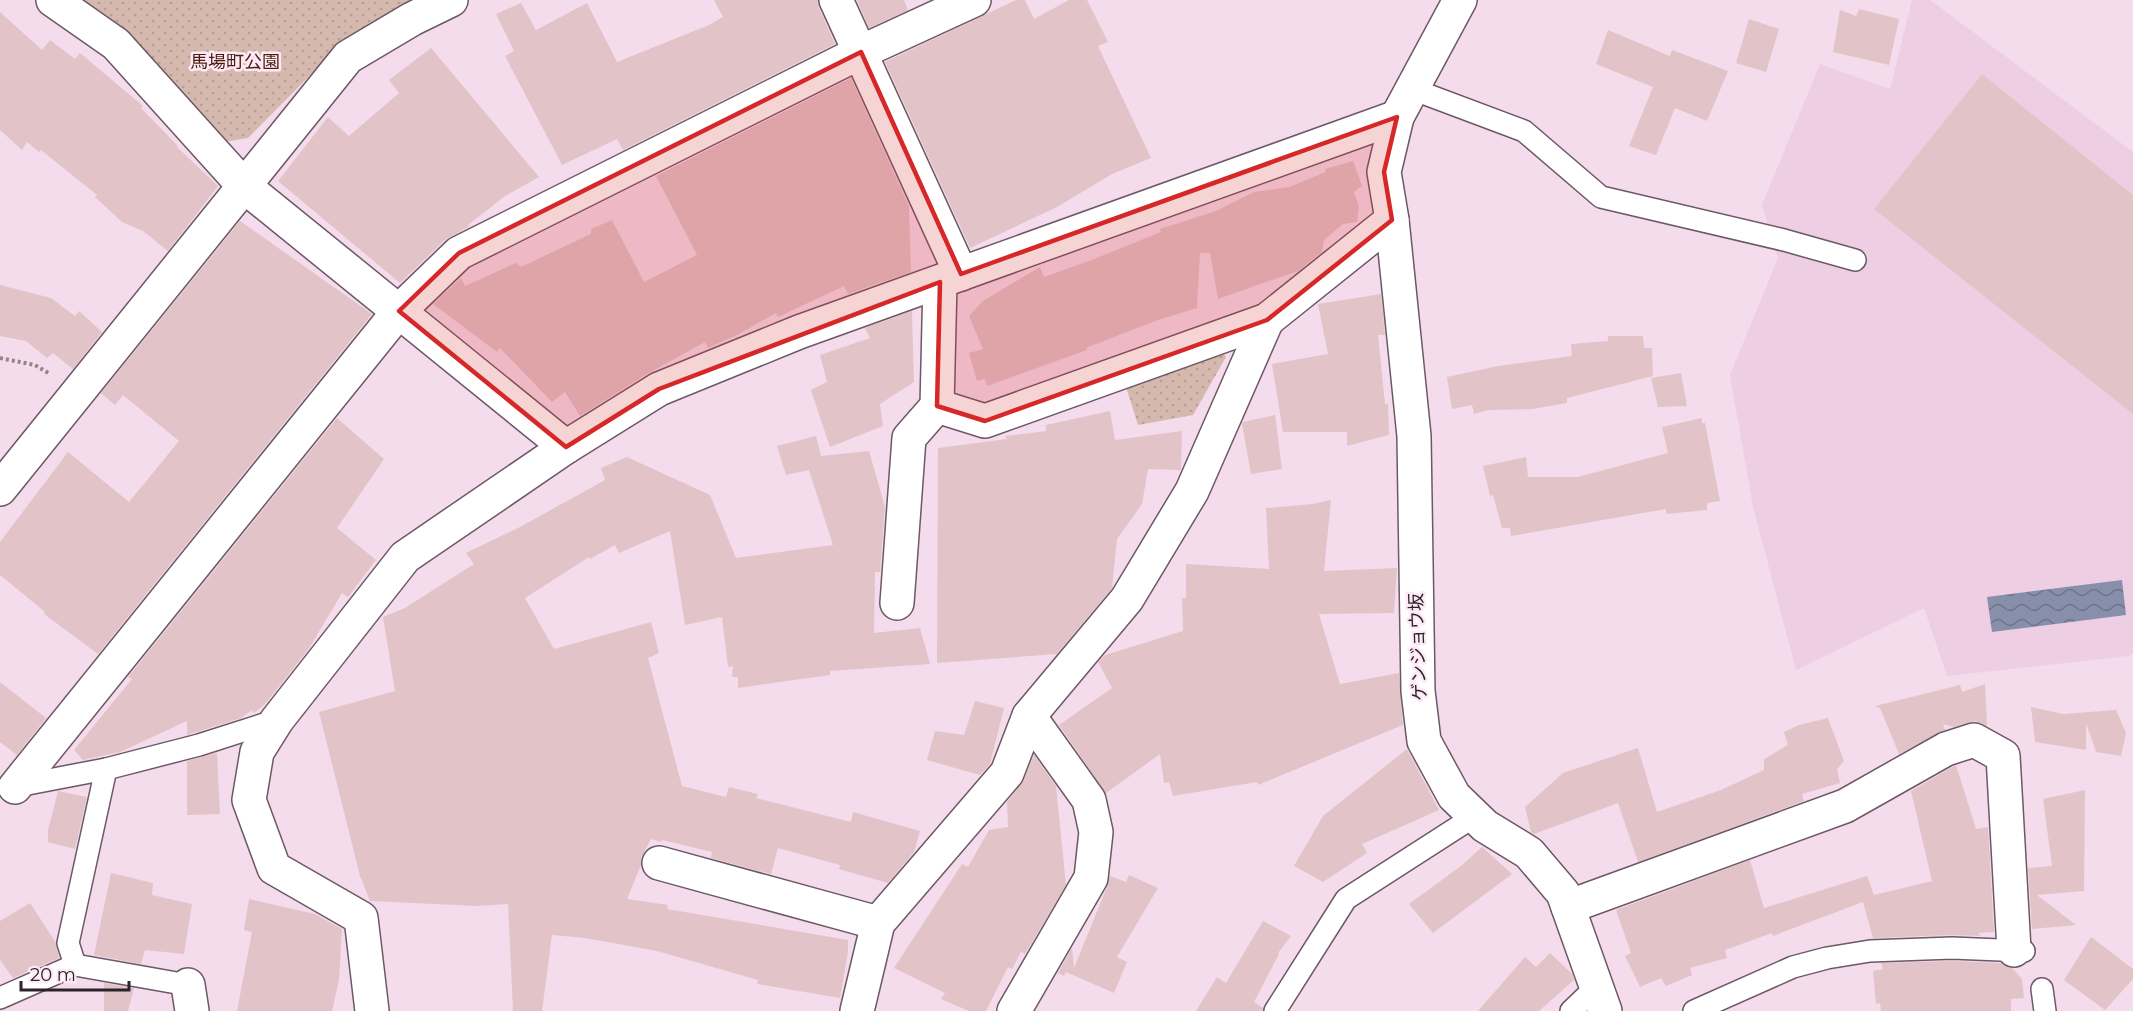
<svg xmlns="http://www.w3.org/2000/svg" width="2133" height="1011" font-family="Montserrat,'Noto Sans JP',sans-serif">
<defs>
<pattern id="park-dots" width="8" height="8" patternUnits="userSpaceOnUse" patternTransform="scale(1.5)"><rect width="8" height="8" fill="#d5b9ae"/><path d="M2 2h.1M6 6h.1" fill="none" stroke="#b79f96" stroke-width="1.8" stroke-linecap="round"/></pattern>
<pattern id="water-waves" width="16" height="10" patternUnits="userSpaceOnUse" patternTransform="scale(1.5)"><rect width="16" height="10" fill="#888faa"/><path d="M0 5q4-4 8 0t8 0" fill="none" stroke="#6f748a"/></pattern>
</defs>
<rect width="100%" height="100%" fill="#f4dcec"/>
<polygon fill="#edcee3" points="1912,0 1930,0 2133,152 2133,654 2129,656 1947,676 1924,608 1796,670 1753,507 1730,375 1778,258 1762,205 1820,64 1890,89"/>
<g fill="url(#park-dots)">
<polygon points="70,0 432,0 335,50 248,138 224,142"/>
<polygon points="1219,347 1226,357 1193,415 1138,425 1126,387"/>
</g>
<polygon fill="url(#water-waves)" points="2122,580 2126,615 1992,632 1987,597"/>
<g fill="#e2c4c8">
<polygon points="714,0 818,0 819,8 835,44 623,150 617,139 562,165 505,56 514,51 496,14 521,3 536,30 587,3 617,62 709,25 723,17"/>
<polygon points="857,0 904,0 908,10 869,28"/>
<polygon points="1016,0 1025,0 1034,19 1069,0 1087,0 1108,42 1098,46 1151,158 1112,174 1057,207 970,248 885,62"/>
<polygon points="1859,9 1899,19 1889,65 1833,52 1840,10 1856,16"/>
<polygon points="0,12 42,50 50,40 75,59 80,53 143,106 141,108 178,146 177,147 218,186 168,251 143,231 122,222 95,197 97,195 41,150 39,152 27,142 22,150 0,130"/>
<polygon points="1749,19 1779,29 1766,72 1736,63"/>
<polygon points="1608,30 1670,56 1672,50 1728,71 1707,121 1675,108 1656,155 1629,146 1653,87 1596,64"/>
<polygon points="431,48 539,177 505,196 468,225 470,226 446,239 400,283 278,181 328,117 349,136 399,93 389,80"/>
<polygon points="1982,74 2133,195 2133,414 1874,209"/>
<polygon points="851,78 909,206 911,272 848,294 844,286 778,317 776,313 737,335 708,348 705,342 649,373 580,416 565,392 552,402 500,348 497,352 433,304 461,278 465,286 516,263 521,267 591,234 591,229 612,220 644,282 697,255 656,176"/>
<polygon points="1353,161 1362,186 1354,192 1359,206 1357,222 1343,224 1324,240 1322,252 1298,271 1218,299 1210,253 1200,253 1197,308 1155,321 1086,348 1087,350 987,386 985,379 977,381 969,353 983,349 969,316 983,301 1040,267 1044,277 1089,261 1161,232 1160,229 1216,211 1254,192 1289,187 1326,172 1325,169"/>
<polygon points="240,221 372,314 98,654 44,614 45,612 0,575 0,542 68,452 129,502 179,441 123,395 115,405 101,393"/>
<polygon points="0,285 51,298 75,316 79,311 102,332 73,369 53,353 47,358 26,341 0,336"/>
<polygon points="1381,294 1385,335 1378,335 1385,404 1388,404 1389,435 1347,446 1347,432 1283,432 1272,364 1328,354 1318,304"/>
<polygon points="912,311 914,382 880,404 883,426 830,447 811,390 827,382 820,355 870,338 865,328"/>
<polygon points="1608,336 1643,336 1644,348 1652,348 1653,376 1567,398 1567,403 1533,409 1488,410 1474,414 1472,405 1452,409 1447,377 1498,366 1572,356 1571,344 1608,341"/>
<polygon points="1681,373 1687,406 1658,407 1651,378"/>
<polygon points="1110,411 1115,440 1182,431 1181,470 1148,469 1142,504 1117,539 1112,588 1057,654 937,663 938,448 1007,439 1005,436 1046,431 1046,425"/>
<polygon points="1275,415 1282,469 1251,474 1242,424 1243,422"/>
<polygon points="337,418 384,459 337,528 376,560 348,597 342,593 308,650 265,704 254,713 252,710 241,718 187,735 187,721 120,752 83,760 74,750 132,679 128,677"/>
<polygon points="1702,418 1702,423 1705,423 1720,501 1707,503 1707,510 1666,514 1666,509 1511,536 1510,528 1502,528 1493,495 1490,496 1483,466 1526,457 1528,477 1578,477 1668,453 1662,427"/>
<polygon points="816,436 821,456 869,451 885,507 880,572 875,572 874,633 920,628 930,664 830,671 830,675 738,688 738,677 732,677 733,666 728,667 722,617 685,625 670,531 619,553 615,545 590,559 589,557 525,598 554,649 651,622 659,653 648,658 682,786 726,797 729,787 758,794 756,798 851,822 853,812 920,831 914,852 888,883 839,869 840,865 778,848 771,874 711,858 712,852 662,840 661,842 651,839 641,858 641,865 627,899 668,905 667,909 848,940 848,952 840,998 757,984 758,980 657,951 585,938 552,935 542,1011 513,1011 508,904 476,906 370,901 360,876 319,712 395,691 383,617 405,608 474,564 466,553 520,527 605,480 601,468 627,457 710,495 736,558 833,545 809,470 786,475 777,446"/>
<polygon points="1331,500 1324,571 1397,568 1394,613 1319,614 1340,684 1399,673 1403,725 1258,785 1257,782 1173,796 1169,782 1164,783 1160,754 1106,793 1059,725 1112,688 1098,662 1105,655 1183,631 1182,598 1186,598 1186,564 1269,569 1266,508 1313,504"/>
<polygon points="0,682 46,718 17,755 0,742"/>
<polygon points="1985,684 1987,726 1975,721 1953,727 1943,724 1945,730 1899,754 1880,708 1875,706 1960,685 1962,692"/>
<polygon points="975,701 1004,708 990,764 980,775 927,760 935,731 964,735"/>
<polygon points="2031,707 2063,714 2116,710 2126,733 2121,756 2096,752 2086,723 2086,750 2035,742"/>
<polygon points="1828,718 1844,761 1837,769 1840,783 1802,794 1804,801 1638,862 1618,803 1534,834 1531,832 1525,807 1563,773 1638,748 1657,812 1721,790 1764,770 1764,759 1788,745 1784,732 1799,725"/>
<polygon points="1407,749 1439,810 1362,844 1367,853 1323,882 1294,866 1323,816"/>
<polygon points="217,753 220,814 187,815 187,761"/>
<polygon points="1034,755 1056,786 1066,885 1025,954 1021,952 1012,969 1008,967 986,1011 969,1011 941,999 945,993 894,968 962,864 968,867 989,830 1008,827 1007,802 1024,780"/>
<polygon points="1956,765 1976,829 1988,827 1994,932 1978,933 1981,936 1952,935 1873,938 1863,902 1773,936 1770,927 1772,933 1725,950 1727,958 1690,968 1692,975 1666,986 1661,978 1640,987 1625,956 1631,953 1616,910 1750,860 1764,908 1867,876 1874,895 1932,881 1911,791"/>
<polygon points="2085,790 2084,891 2037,895 2076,925 2032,929 2028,868 2052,866 2043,799"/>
<polygon points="58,791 87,797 75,849 48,842 48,830"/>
<polygon points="1482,847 1512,874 1433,933 1409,904 1461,866"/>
<polygon points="111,873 153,883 152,895 192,904 184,954 145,950 141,964 94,955"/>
<polygon points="1129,875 1158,888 1117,957 1127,962 1114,993 1066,972 1064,976 1058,973 1072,948 1074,968 1107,887 1110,876 1126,882"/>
<polygon points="249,899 315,914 342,929 339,980 332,1011 237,1011 252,932 244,930"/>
<polygon points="30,903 56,943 59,958 13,978 0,960 0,921"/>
<polygon points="1263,921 1291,936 1278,953 1279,954 1254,1002 1263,1008 1262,1011 1196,1011 1217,977 1226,983"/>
<polygon points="2091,937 2133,969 2133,979 2105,1010 2064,980"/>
<polygon points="1550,953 1572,974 1574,980 1539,1011 1478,1011 1525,957 1536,967"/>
<polygon points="1952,961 2001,963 2012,968 2022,979 2024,998 2011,999 2011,1011 1881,1011 1880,1003 1876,1004 1873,971 1883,969 1881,963"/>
<polygon points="104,983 134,988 128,1011 104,1011"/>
</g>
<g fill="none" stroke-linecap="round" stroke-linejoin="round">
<g stroke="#6c5866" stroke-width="24">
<g id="service">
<polyline points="1412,89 1524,131 1601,197 1784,240 1855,260"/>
<polyline points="12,787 106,769 199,745 277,720"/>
<polyline points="75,965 68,943 106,769"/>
<polyline points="2042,989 2045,1011"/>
<polyline points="0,998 75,965 188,985"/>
<polyline points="1275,1011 1346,899 1475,816"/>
<polyline points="1571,1011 1597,986"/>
<polyline points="1694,1011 1793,967 1827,958 1870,951 1952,948 2024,951"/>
</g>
</g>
<g stroke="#6c5866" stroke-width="36">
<g id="minor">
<polyline points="53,0 116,44 244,186 566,447"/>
<polyline points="836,0 961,274"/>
<polyline points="1397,117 1384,172 1392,220 1414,436 1418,691 1424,741 1454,796 1485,826 1529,853 1563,893 1605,1011"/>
<polyline points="937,406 985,421 1267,320 1392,220"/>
<polyline points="0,489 348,57 412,19 451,0"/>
<polyline points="897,603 909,438 937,406 940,282"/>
<polyline points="15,787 399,311 459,253 861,52 974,0"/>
<polyline points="659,863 878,923"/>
<polyline points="1568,907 1845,806 1946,749 1974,740 2003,756 2014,950"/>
<polyline points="188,985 192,1011"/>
<polyline points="372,1011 361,918 274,868 249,800 257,752 277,720 405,557 566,447 659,389 799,332 1397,117"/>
<polyline points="857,1011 878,923 1007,773 1029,716 1127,599 1192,491 1267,320"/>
<polyline points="1014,1011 1091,878 1096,832 1089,800 1029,716"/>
</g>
</g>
<g stroke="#6c5866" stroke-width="36">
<polyline id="tertiary" points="1397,117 1460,0"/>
</g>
<polyline stroke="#94838e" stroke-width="4" stroke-dasharray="3 3" stroke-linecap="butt" points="0,358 35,365 50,374"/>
<use href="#service" stroke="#fff" stroke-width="21"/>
<use href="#minor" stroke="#fff" stroke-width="33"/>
<use href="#tertiary" stroke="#fff" stroke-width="33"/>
</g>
<path fill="#d62828" fill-opacity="0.2" stroke="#d62828" stroke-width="4.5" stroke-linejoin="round" d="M 861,52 L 961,274 L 1397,117 L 1384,172 L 1392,220 L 1267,320 L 985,421 L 937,406 L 940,282 L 659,389 L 566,447 L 399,311 L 459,253 Z"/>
<g text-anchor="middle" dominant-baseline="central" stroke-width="5" stroke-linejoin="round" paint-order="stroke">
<g font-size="18" fill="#491e0c" stroke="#feeaf7">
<text x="235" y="62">馬場町公園</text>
</g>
<g font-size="18" fill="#2c2329" stroke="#feeaf7">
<text transform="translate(1418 647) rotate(-92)">ゲンジョウ坂</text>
</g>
</g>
<path d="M21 981v9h108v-9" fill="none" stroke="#2c2329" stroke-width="3"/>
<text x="30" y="981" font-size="18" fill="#2c2329" stroke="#feeaf7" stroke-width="4.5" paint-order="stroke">20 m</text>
</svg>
